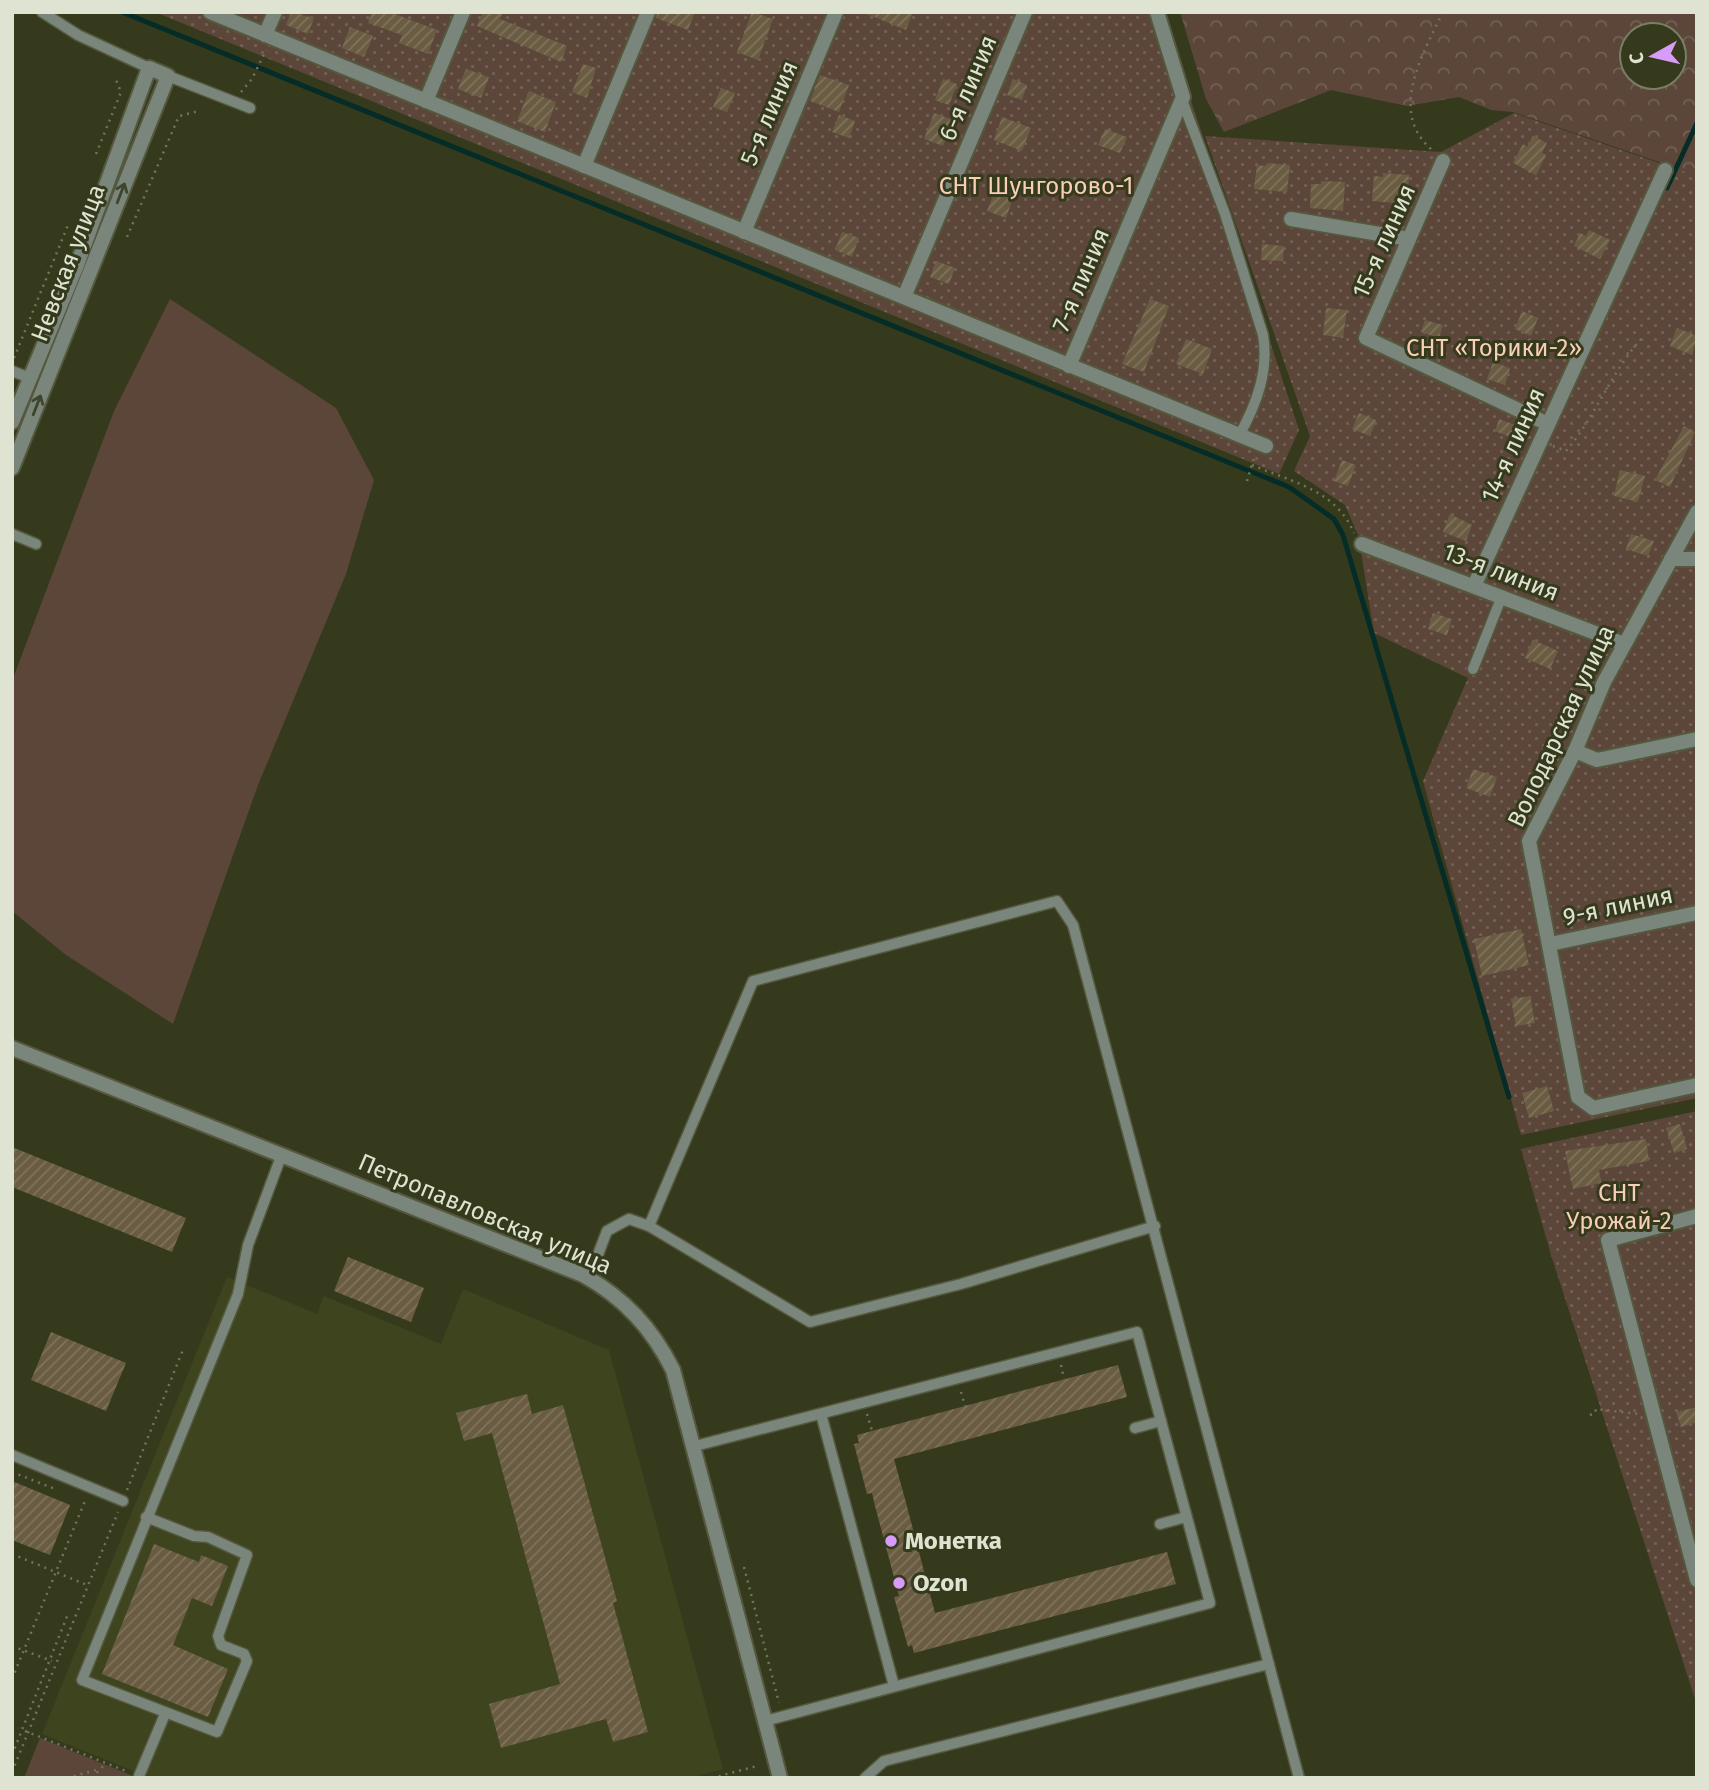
<svg xmlns="http://www.w3.org/2000/svg" width="1709" height="1790" font-family="'Fira Sans',sans-serif">
<defs>
<pattern id="forest-crowns" width="20" height="18" patternUnits="userSpaceOnUse" patternTransform="scale(1.75)"><rect width="20" height="18" fill="#5c463a"/><path d="M2 6a3 3 0 1 1 6 0M12 15a3 3 0 1 1 6 0" fill="none" stroke="#736155"/></pattern>
<pattern id="garden-dots" width="8" height="8" patternUnits="userSpaceOnUse" patternTransform="scale(1.75)"><rect width="8" height="8" fill="#5c463a"/><path d="M2 2h.1M6 6h.1" fill="none" stroke="#736155" stroke-width="1.8" stroke-linecap="round"/></pattern>
<pattern id="building-hatch" width="6" height="6" patternUnits="userSpaceOnUse" patternTransform="scale(1.75)"><rect width="6" height="6" fill="#6a5c42"/><path d="M-1 1l2-2M0 6l6-6M5 7l2-2" fill="none" stroke="#7f735c"/></pattern>
</defs>
<rect width="100%" height="100%" fill="#353a1d"/>
<polygon fill="#3d441e" points="227,1277 317,1314 324,1296 441,1344 463,1289 609,1350 723,1769 690,1778 151,1778 42,1734"/>
<g fill="#5c463a">
<polygon points="170,299 336,408 374,480 346,574 258,785 173,1024 66,955 12,911 12,681 114,411"/>
<polygon points="40,1738 138,1778 24,1778"/>
</g>
<path fill="url(#forest-crowns)" fill-rule="evenodd" d="M 1180,12 L 1697,12 L 1697,173 L 1665,245 L 1662,163 L 1513,112 L 1491,110 L 1459,97 L 1407,106 L 1331,90 L 1224,132 L 1206,99 ZM 1632,35 L 1674,35 L 1674,77 L 1632,77 Z"/>
<g fill="url(#garden-dots)">
<polygon points="155,12 1162,12 1299,430 1279,474"/>
<polygon points="1514,113 1697,176 1697,1098 1521,1135 1423,781 1468,678 1374,633 1361,552 1362,544 1345,505 1294,471 1310,436 1205,136 1441,152"/>
<polygon points="1697,1111 1697,1705 1551,1255 1521,1149"/>
</g>
<g fill="none" stroke-linecap="round" stroke-linejoin="round">
<g stroke="#062c27" stroke-width="5">
<polyline points="122,12 1289,487 1334,519 1343,535 1509,1097"/>
<polyline points="1667,188 1697,123"/>
</g>
</g>
<g fill="url(#building-hatch)">
<polygon points="291,12 314,18 308,34 286,25"/>
<polygon points="372,12 390,12 437,30 428,54 399,43 402,35 368,23"/>
<polygon points="483,12 503,12 500,19 567,46 561,62 477,26"/>
<polygon points="657,12 695,12 688,30 656,18"/>
<polygon points="752,12 773,19 758,60 737,52"/>
<polygon points="862,12 913,12 906,30"/>
<polygon points="350,27 373,36 364,57 342,48"/>
<polygon points="583,64 596,68 587,98 572,92"/>
<polygon points="466,69 489,77 481,98 458,89"/>
<polygon points="820,75 849,85 839,112 810,101"/>
<polygon points="943,79 957,84 949,105 935,100"/>
<polygon points="1013,79 1027,85 1022,100 1007,95"/>
<polygon points="721,88 735,93 727,112 713,107"/>
<polygon points="529,91 556,102 545,132 517,121"/>
<polygon points="934,113 953,120 943,146 924,139"/>
<polygon points="839,115 855,121 849,138 832,132"/>
<polygon points="1002,117 1031,128 1022,151 994,140"/>
<polygon points="1105,129 1127,137 1120,153 1098,145"/>
<polygon points="1533,136 1547,143 1542,153 1546,155 1536,175 1513,163 1523,144 1527,147"/>
<polygon points="1267,163 1290,165 1287,192 1254,189 1257,165 1266,166"/>
<polygon points="1383,173 1409,175 1407,204 1372,201 1374,176 1383,177"/>
<polygon points="1321,181 1345,182 1343,211 1310,208 1311,184 1321,184"/>
<polygon points="996,188 1014,195 1006,218 987,211"/>
<polygon points="1589,230 1610,240 1600,259 1574,246 1580,233 1586,236"/>
<polygon points="842,232 859,238 852,257 835,250"/>
<polygon points="1262,244 1284,246 1283,261 1261,260"/>
<polygon points="936,261 955,268 949,284 930,277"/>
<polygon points="1150,299 1169,306 1144,372 1122,364"/>
<polygon points="1326,308 1347,310 1343,338 1323,335"/>
<polygon points="1522,311 1538,318 1531,336 1515,329"/>
<polygon points="1425,320 1443,325 1439,338 1421,332"/>
<polygon points="1677,328 1697,336 1692,355 1670,346"/>
<polygon points="1186,339 1212,349 1203,374 1176,364"/>
<polygon points="1493,362 1510,368 1505,385 1487,379"/>
<polygon points="1359,413 1376,420 1370,436 1352,429"/>
<polygon points="1499,419 1518,426 1513,438 1495,431"/>
<polygon points="1684,426 1695,432 1670,487 1655,480"/>
<polygon points="1342,460 1356,465 1348,486 1334,481"/>
<polygon points="1620,470 1645,476 1638,502 1614,496"/>
<polygon points="1450,514 1472,525 1466,541 1443,532"/>
<polygon points="1631,534 1654,541 1648,556 1626,549"/>
<polygon points="1433,613 1452,619 1447,635 1428,629"/>
<polygon points="1533,640 1558,651 1550,669 1525,658"/>
<polygon points="1473,769 1497,777 1490,797 1466,788"/>
<polygon points="1521,929 1529,965 1482,976 1474,939"/>
<polygon points="1530,996 1535,1023 1516,1026 1511,999"/>
<polygon points="1547,1086 1554,1111 1529,1118 1522,1093"/>
<polygon points="1680,1124 1687,1149 1674,1153 1666,1128"/>
<polygon points="1646,1139 1649,1161 1599,1170 1601,1183 1573,1189 1565,1151"/>
<polygon points="12,1147 186,1218 172,1252 12,1187"/>
<polygon points="348,1257 424,1288 411,1322 334,1291"/>
<polygon points="51,1332 126,1363 106,1411 31,1380"/>
<polygon points="1118,1365 1127,1397 894,1459 905,1499 935,1613 1167,1552 1176,1584 914,1653 912,1645 908,1647 894,1597 899,1596 875,1506 872,1493 867,1494 854,1444 859,1443 857,1435"/>
<polygon points="527,1394 532,1414 563,1405 617,1601 613,1603 648,1732 613,1742 606,1719 501,1748 489,1704 560,1684 492,1433 464,1441 456,1413"/>
<polygon points="1697,1407 1697,1422 1681,1427 1676,1412"/>
<polygon points="12,1481 70,1505 50,1555 12,1540"/>
<polygon points="154,1544 199,1562 201,1555 228,1566 212,1606 192,1598 173,1645 228,1669 208,1717 102,1674"/>
</g>
<g fill="none" stroke-linecap="round" stroke-linejoin="round">
<g stroke="#54583d" stroke-width="13">
<g id="service">
<polyline points="42,12 78,35 149,68"/>
<polyline points="168,76 250,108"/>
<path d="M 1182,100 L 1225,214 L 1263,335 C 1269,370 1257,403 1240,434"/>
<polyline points="12,371 30,378"/>
<polyline points="12,534 36,544"/>
<polyline points="1473,669 1502,596"/>
<polyline points="1155,1226 961,1284 810,1322 649,1226 753,981 1057,901 1073,925 1299,1778"/>
<polyline points="589,1278 607,1231 629,1219 649,1226"/>
<polyline points="821,1414 894,1686"/>
<polyline points="1135,1428 1161,1421"/>
<polyline points="695,1446 1137,1332 1210,1603 765,1721"/>
<polyline points="12,1455 123,1501"/>
<polyline points="146,1517 194,1536 208,1537 247,1555 218,1636 221,1645 244,1654 247,1661 217,1732 82,1680 238,1294 248,1245 282,1154"/>
<polyline points="1160,1524 1186,1517"/>
<polyline points="139,1776 165,1714"/>
<polyline points="865,1778 884,1761 1269,1664"/>
</g>
</g>
<g stroke="#54583d" stroke-width="18">
<g id="minor">
<polyline points="210,12 1266,446"/>
<polyline points="265,35 275,12"/>
<polyline points="426,101 463,12"/>
<polyline points="1443,161 1366,338 1548,424"/>
<polyline points="584,166 648,12"/>
<polyline points="1291,219 1409,239"/>
<polyline points="744,232 836,12"/>
<polyline points="904,297 1025,12"/>
<polyline points="1069,366 1183,97 1157,12"/>
<polyline points="12,422 77,265 149,68 168,76 12,468"/>
<polyline points="1697,512 1604,682 1575,751 1529,841 1578,1097 1593,1108 1697,1085"/>
<polyline points="1362,544 1624,644"/>
<polyline points="1671,559 1697,559"/>
<polyline points="1474,586 1665,170"/>
<polyline points="1575,751 1597,760 1697,739"/>
<polyline points="1550,944 1697,913"/>
<path d="M 12,1048 L 583,1275 C 624,1298 652,1328 673,1370 L 780,1778"/>
<polyline points="1697,1216 1608,1240 1697,1580"/>
</g>
</g>
<g stroke="#71755c" stroke-width="2.5" stroke-dasharray="2 5" stroke-linecap="butt">
<polyline points="241,92 252,79 266,50"/>
<path d="M 1431,149 C 1388,111 1423,54 1443,12"/>
<polyline points="96,154 121,92 116,80"/>
<polyline points="127,237 179,116 199,111"/>
<polyline points="14,358 68,225"/>
<path d="M 1553,446 L 1566,451 C 1596,416 1611,372 1642,338"/>
<path d="M 1252,465 C 1291,482 1335,489 1354,533"/>
<polyline points="1247,481 1254,458"/>
<polyline points="1061,1365 1064,1379"/>
<polyline points="961,1392 965,1406"/>
<polyline points="867,1414 872,1431"/>
<polyline points="1590,1415 1595,1413 1596,1409 1639,1414"/>
<polyline points="12,1472 55,1489"/>
<polyline points="127,1490 184,1347"/>
<polyline points="12,1554 87,1585"/>
<polyline points="744,1567 779,1703"/>
<polyline points="12,1646 52,1661"/>
<polyline points="12,1679 85,1501"/>
<polyline points="12,1726 19,1728"/>
<polyline points="25,1731 126,1771"/>
<polyline points="12,1755 68,1614"/>
<polyline points="12,1772 118,1512"/>
<polyline points="67,1778 100,1769"/>
<polyline points="92,1778 106,1763"/>
<polyline points="712,1778 757,1766"/>
</g>
<use href="#service" stroke="#7a857c" stroke-width="10"/>
<use href="#minor" stroke="#7a857c" stroke-width="14"/>
</g>
<defs><path id="oneway-shaft" d="M-6 0H5M1.5-3L5.5 0L1.5 3" fill="none" stroke-width="1.6" stroke-linecap="round" stroke-linejoin="round" transform="scale(1.75)"/></defs>
<g stroke="#3f452b">
<use href="#oneway-shaft" transform="translate(121 193) rotate(-69)"/>
<use href="#oneway-shaft" transform="translate(37 405) rotate(-69)"/>
</g>
<g fill="#d79bf9" stroke="#353a1d" stroke-width="2.5">
<circle cx="891" cy="1541" r="7"/>
<circle cx="899" cy="1583" r="7"/>
</g>
<g text-anchor="middle" dominant-baseline="central" stroke-width="6" stroke-linejoin="round" paint-order="stroke">
<g font-size="24" fill="#dfe3d1" stroke="#353a1d">
<text transform="translate(968 88) rotate(-67)">6-я линия</text>
<text transform="translate(769 113) rotate(-67)">5-я линия</text>
<text transform="translate(1384 241) rotate(-66)">15-я линия</text>
<text transform="translate(68 263) rotate(-69)">Невская улица</text>
<text transform="translate(1081 280) rotate(-67)">7-я линия</text>
<text transform="translate(1513 445) rotate(-66)">14-я линия</text>
<text transform="translate(1501 572) rotate(21)">13-я линия</text>
<text transform="translate(1561 726) rotate(-65)">Володарская улица</text>
<text transform="translate(1618 906) rotate(-12)">9-я линия</text>
<text transform="translate(485 1214) rotate(23)">Петропавловская улица</text>
</g>
<g font-size="24" fill="#f9ceb6" stroke="#353a1d">
<text x="1036" y="186">СНТ Шунгорово-1</text>
<text x="1494" y="348">СНТ «Торики-2»</text>
<text x="1619" y="1193">СНТ<tspan x="1619" dy="28">Урожай-2</tspan></text>
</g>
<g font-size="24" font-weight="bold" fill="#dfe3d1" stroke="#353a1d" text-anchor="start">
<text x="905" y="1541">Монетка</text>
<text x="913" y="1583">Ozon</text>
</g>
</g>
<rect width="1709" height="1790" fill="none" stroke="#dfe3d1" stroke-width="28"/>
<g transform="translate(1653 56) rotate(262)"><circle r="33" fill="#353a1d" stroke="#797e65" stroke-width="2"/>
<path d="M0-5L12 26L0 18L-12 26Z" fill="#d79bf9"/>
<text y="-10" font-size="19" font-weight="bold" text-anchor="middle" fill="#dfe3d1">С</text>
</g>
</svg>
